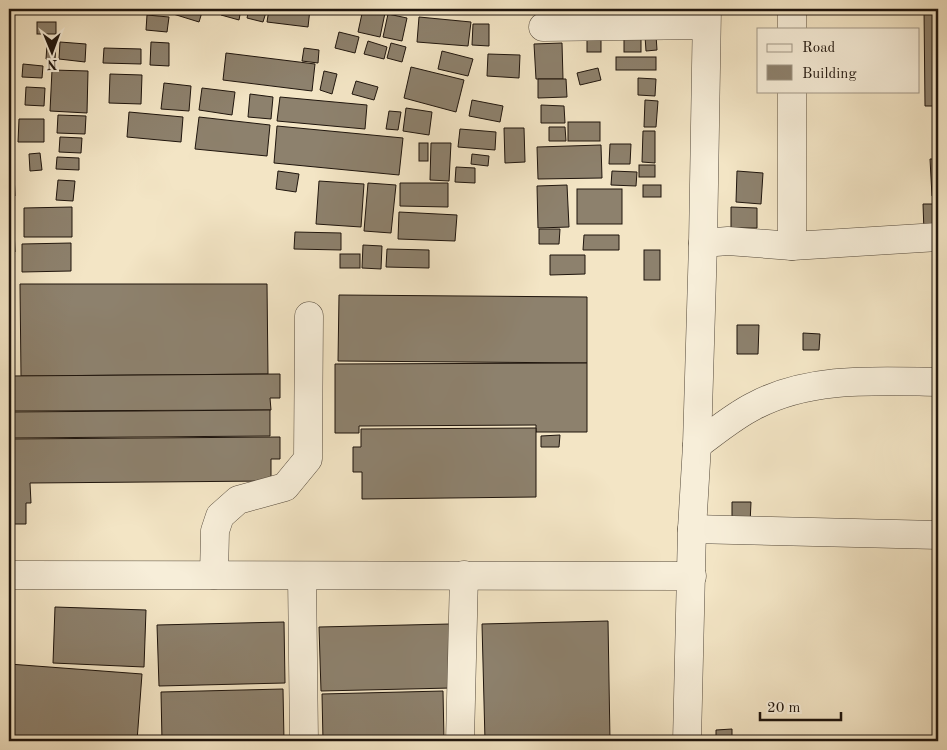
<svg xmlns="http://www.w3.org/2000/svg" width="947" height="750" font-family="'Old Standard TT',serif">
<rect width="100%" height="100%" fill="#f3e5c5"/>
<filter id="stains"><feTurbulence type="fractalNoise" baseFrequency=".004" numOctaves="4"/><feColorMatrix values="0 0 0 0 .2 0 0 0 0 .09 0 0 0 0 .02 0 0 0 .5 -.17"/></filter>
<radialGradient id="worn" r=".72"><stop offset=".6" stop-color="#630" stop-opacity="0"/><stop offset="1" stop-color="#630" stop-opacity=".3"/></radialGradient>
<g fill="#8d816d" stroke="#1f150d">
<polygon points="171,9 203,9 199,22 170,13"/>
<polygon points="223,9 241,9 239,20 221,15"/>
<polygon points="249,9 267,9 263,22 247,18"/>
<polygon points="269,9 310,9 308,27 267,22"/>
<polygon points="363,9 385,13 380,37 358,32"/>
<polygon points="924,9 938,9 938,106 925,106"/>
<polygon points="388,14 407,18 402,41 383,37"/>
<polygon points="147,15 169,17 167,32 146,30"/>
<polygon points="419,17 471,22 468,46 417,42"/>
<rect x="37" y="22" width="19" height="12"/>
<polygon points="473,24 489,24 489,46 472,45"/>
<polygon points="339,32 359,37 355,53 335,48"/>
<polygon points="656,35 657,50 646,51 645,36"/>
<rect x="624" y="37" width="17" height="15"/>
<rect x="587" y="40" width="14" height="12"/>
<polygon points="368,41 387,47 384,59 364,54"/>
<polygon points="60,42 86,44 85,62 59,59"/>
<polygon points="151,42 169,43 169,66 150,65"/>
<polygon points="391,43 406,47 402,62 387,58"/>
<polygon points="562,43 563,79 536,79 534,44"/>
<polygon points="47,45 56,45 55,59 46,59"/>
<polygon points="104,48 141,49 141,64 103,63"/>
<polygon points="304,48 319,50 318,63 302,61"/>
<polygon points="442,51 473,59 468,76 438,69"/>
<polygon points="226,53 315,64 312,91 223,80"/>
<polygon points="488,54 520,55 519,78 487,76"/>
<rect x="616" y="57" width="40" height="13"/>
<polygon points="23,64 43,66 42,78 22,77"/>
<polygon points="411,67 464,80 456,112 404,98"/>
<polygon points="598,68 601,80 580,85 577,73"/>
<polygon points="52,70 88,71 87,113 50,111"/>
<polygon points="324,71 337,74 332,94 320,90"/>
<polygon points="110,74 142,75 141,104 109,103"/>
<polygon points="638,78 656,79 655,96 638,95"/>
<polygon points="538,79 566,79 567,97 538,98"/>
<polygon points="356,81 378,87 374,100 352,94"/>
<polygon points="164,83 191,86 189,111 161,109"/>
<polygon points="26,87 45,88 44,106 25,105"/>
<polygon points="202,88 235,92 232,115 199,110"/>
<polygon points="250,94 273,97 271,119 248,117"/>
<polygon points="280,97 367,105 365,129 277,121"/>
<polygon points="472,100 503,106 500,122 469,116"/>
<polygon points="645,100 658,101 656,127 644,127"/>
<polygon points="541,105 564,106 565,123 541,123"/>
<polygon points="406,108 432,112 429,135 403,131"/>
<polygon points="389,111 401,112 398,130 386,129"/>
<polygon points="129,112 183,117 181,142 127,137"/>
<polygon points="938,112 938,152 934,152 933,113"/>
<polygon points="58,115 86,116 85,134 57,133"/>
<polygon points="199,117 270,125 267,156 195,149"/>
<polygon points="19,119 44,119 44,142 18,142"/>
<polygon points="9,121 13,121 14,163 9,163"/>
<rect x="568" y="122" width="32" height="19"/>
<polygon points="277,126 403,138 399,175 274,163"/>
<polygon points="549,127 565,127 566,141 549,141"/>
<polygon points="504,128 524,128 525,162 505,163"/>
<polygon points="460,129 496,132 495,150 458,147"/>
<polygon points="643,131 655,131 655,163 642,162"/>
<polygon points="60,137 82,138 81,153 59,152"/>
<rect x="419" y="143" width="9" height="18"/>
<polygon points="431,143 451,143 449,181 430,180"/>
<polygon points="610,144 631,144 630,164 609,164"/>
<polygon points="601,145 602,178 538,179 537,147"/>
<polygon points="40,153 42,170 30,171 29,154"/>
<polygon points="472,154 489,156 488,166 471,164"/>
<polygon points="57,157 79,158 79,170 56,169"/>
<polygon points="930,159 938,159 938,196 932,196"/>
<rect x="639" y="165" width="16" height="12"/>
<polygon points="456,167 475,168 475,183 455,182"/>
<polygon points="278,171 299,174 296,192 276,189"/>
<polygon points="612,171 637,172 636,186 611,185"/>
<polygon points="737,171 763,173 761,204 736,202"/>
<polygon points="14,173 15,196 9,196 9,174"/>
<polygon points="58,180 75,181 73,201 56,200"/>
<polygon points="319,181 364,184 361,227 316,224"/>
<polygon points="368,183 396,185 391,233 364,231"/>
<polygon points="400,183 448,183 448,207 400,206"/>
<polygon points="567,185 569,227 538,228 537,186"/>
<rect x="643" y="185" width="18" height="12"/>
<rect x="577" y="189" width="45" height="35"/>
<polygon points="9,203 13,203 15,252 9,252"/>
<polygon points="923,204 938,204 938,231 924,232"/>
<polygon points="72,207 72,237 24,237 24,208"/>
<polygon points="731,207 757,208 757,228 731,228"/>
<polygon points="399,212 457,215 455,241 398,239"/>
<polygon points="539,229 560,229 559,244 539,244"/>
<polygon points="295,232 341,233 341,250 294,249"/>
<polygon points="584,235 619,235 619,250 583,250"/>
<polygon points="71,243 71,271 22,272 22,244"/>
<polygon points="363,245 382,246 381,269 362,268"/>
<polygon points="387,249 429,250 429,268 386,267"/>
<rect x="644" y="250" width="16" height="30"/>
<rect x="340" y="254" width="20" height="14"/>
<polygon points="550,255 585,255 585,274 550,275"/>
<polygon points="20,284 267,284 268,374 21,376"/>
<polygon points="339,295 587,297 587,363 338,361"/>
<polygon points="737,325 759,325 758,354 737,354"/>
<polygon points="803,333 820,334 819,350 803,350"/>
<polygon points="587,363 587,432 536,432 536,425 359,426 359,433 335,433 335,364"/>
<polygon points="280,374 280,398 270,398 271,410 9,411 9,376"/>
<polygon points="270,410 270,436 9,438 9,412"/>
<polygon points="536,428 536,497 362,499 362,472 353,472 353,447 361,447 361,429"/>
<polygon points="560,435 559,447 541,447 541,436"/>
<polygon points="280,437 280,459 271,459 271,481 30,483 31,503 26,503 26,524 9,524 9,439"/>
<polygon points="732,502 751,502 750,524 732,524"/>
<polygon points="55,607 146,610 144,667 53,663"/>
<polygon points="608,621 610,741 485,741 482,624"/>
<polygon points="284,622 285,683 159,686 157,625"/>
<polygon points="450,624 451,688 321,691 319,627"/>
<polygon points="9,664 142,674 137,741 9,741"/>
<polygon points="283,689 284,741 162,741 161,692"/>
<polygon points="443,691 444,741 323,741 322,694"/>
<polygon points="732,729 732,741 716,741 716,730"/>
</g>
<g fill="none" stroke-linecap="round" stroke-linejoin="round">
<g stroke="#54493b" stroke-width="29">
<g id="minor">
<polyline points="792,9 792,29"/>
<polyline points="543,27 706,25"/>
<polyline points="792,91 792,246"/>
<polyline points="703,243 728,241 792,246 938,237"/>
<path d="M 697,445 C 715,432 734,416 754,406 C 810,376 877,381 938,382"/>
<polyline points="692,529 938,535"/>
<polyline points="9,575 692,576"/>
<polyline points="214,575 215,531 220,516 238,500 285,487 308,459 309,316"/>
<polyline points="302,576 304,741"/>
<polyline points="460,741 464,575"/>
<polyline points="687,741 692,529 697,445 703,243 707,9"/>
</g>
</g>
<use href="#minor" stroke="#f7eed9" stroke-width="28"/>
</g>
<rect width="947" height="750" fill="none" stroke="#f3e5c5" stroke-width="30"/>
<rect x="10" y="10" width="927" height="730" fill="none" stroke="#1f150d" stroke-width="2.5"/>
<rect x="15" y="15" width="917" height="720" fill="none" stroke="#1f150d"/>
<rect x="757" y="28" width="162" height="65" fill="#f7eed9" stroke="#a19787"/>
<rect x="767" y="44" width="25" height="8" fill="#f7eed9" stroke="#a19787"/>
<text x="802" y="52" font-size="15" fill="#1f150d">Road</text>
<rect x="767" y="65" width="25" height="15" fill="#8d816d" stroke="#a19787"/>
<text x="802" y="78" font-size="15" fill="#1f150d">Building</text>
<g transform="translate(52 52) rotate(179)" stroke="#f7eed9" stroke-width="4" paint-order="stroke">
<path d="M0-4L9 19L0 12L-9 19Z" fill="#1f150d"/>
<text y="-8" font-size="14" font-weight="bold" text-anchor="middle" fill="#1f150d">N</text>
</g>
<path d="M760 712v8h81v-8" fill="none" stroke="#1f150d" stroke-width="2.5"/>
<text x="767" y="712" font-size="15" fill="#1f150d" stroke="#f7eed9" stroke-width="4" paint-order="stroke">20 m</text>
<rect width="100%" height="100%" filter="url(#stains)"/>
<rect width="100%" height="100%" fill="url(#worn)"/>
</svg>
